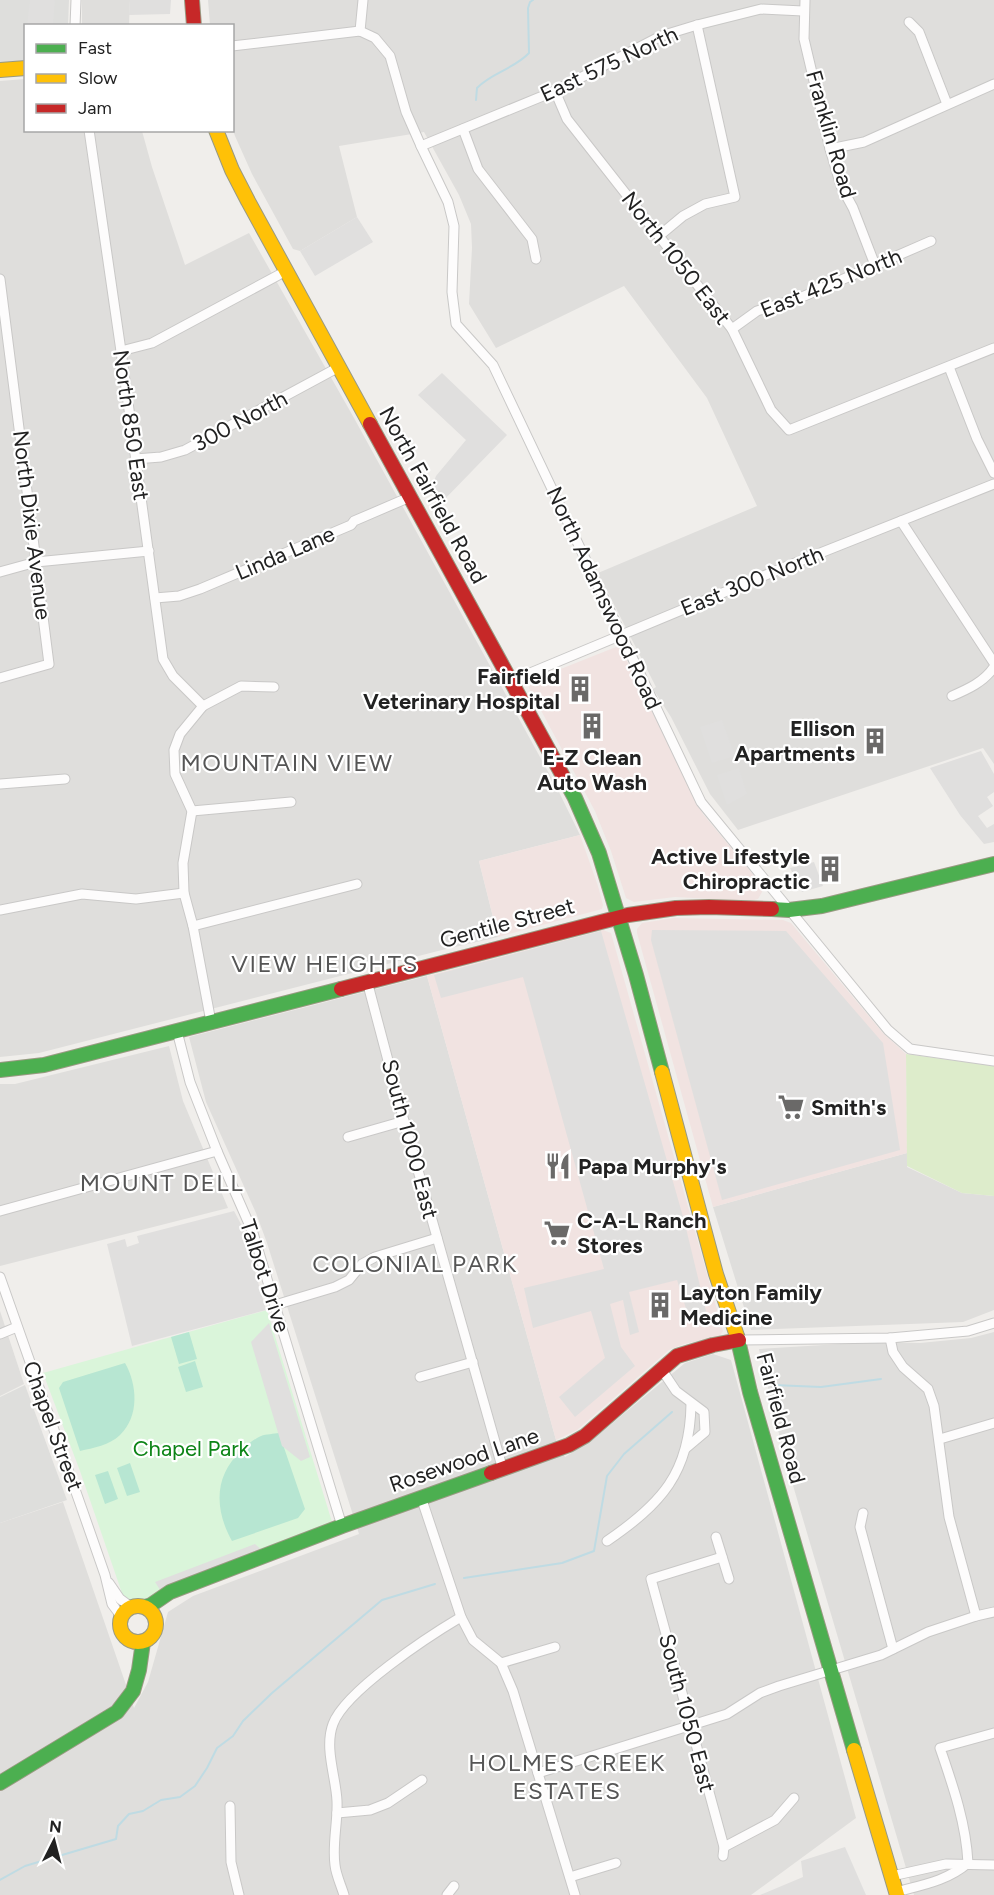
<svg xmlns="http://www.w3.org/2000/svg" width="994" height="1895" font-family="Figtree,sans-serif">
<rect width="100%" height="100%" fill="#f0eeeb"/>
<g fill="#dfdedc">
<polygon points="82,0 130,0 129,25 82,26"/>
<polygon points="208,0 994,0 994,764 983,748 738,830 710,794 671,717 653,689 656,687 598,573 757,506 707,398 624,286 496,348 469,304 472,248 471,224 459,195 424,132 339,146 357,217 300,251 293,249 252,174 235,136 232,128 232,26 210,25"/>
<polygon points="25,79 26,130 142,131 152,167 185,265 249,233 354,418 557,788 580,835 479,861 498,937 442,950 39,1053 0,1057 0,81"/>
<polygon points="427,976 556,1440 565,1457 592,1440 685,1363 713,1354 731,1360 856,1818 751,1895 0,1895 0,1523 63,1502 134,1708 148,1682 168,1612 193,1596 359,1534 267,1243 256,1213 206,1102 189,1037"/>
<polygon points="169,1046 183,1101 228,1208 0,1266 0,1084 15,1084"/>
<polygon points="907,1153 907,1167 962,1193 994,1196 994,1310 963,1322 751,1330 713,1207"/>
<polygon points="0,1311 24,1384 0,1396"/>
<polygon points="994,1332 994,1895 914,1895 784,1455 759,1349 873,1342 920,1343 971,1338"/>
</g>
<g fill="#f1e3e1">
<polygon points="616,647 621,649 703,814 761,884 762,892 758,899 750,901 675,897 634,902 626,898 611,851 595,811 529,688 533,680"/>
<polygon points="580,835 598,886 603,905 602,909 498,937 479,861"/>
<polygon points="674,918 783,920 791,923 883,1033 906,1054 907,1153 713,1207 637,933 637,929 642,923"/>
<polygon points="603,930 611,933 723,1331 719,1337 684,1344 669,1350 577,1430 556,1440 427,976"/>
</g>
<g fill="#dededc">
<polygon points="0,0 69,0 68,25 26,26 25,60 0,63"/>
<polygon points="25,1385 67,1500 0,1523 0,1397"/>
</g>
<polygon fill="#ddeccb" points="906,1054 994,1066 994,1196 962,1193 907,1166"/>
<polygon fill="#daf5da" points="267,1310 332,1522 170,1589 146,1605 137,1605 123,1596 80,1471 43,1373"/>
<g fill="#b7e6d2">
<polygon points="189,1332 197,1359 179,1364 171,1337"/>
<polygon points="195,1361 203,1387 186,1392 178,1367"/>
<path d="M 125,1363 C 137,1384 140,1416 120,1435 C 110,1445 93,1448 80,1451 L 59,1388 L 63,1382 Z"/>
<path d="M 279,1433 L 305,1509 L 298,1518 L 232,1541 C 214,1509 214,1475 242,1450 C 247,1445 254,1439 261,1436 C 266,1434 274,1434 279,1433 Z"/>
<polygon points="130,1463 140,1492 127,1496 117,1468"/>
<polygon points="108,1471 118,1499 105,1504 95,1475"/>
</g>
<g fill="#e0dfde">
<polygon points="30,0 55,0 53,25 27,25"/>
<polygon points="130,0 171,0 170,14 129,15"/>
<polygon points="357,217 373,242 315,276 300,251"/>
<polygon points="442,373 507,435 440,504 430,491 436,476 466,440 418,395"/>
<polygon points="722,720 735,756 712,763 700,727"/>
<polygon points="981,751 994,774 994,792 987,797 993,806 978,816 987,828 994,824 994,842 984,844 960,815 930,768"/>
<polygon points="739,768 747,794 727,805 717,775"/>
<polygon points="814,862 823,886 802,892 790,868"/>
<polygon points="652,930 786,931 883,1043 900,1150 722,1200 651,940"/>
<polygon points="601,931 684,1220 707,1315 689,1318 677,1280 629,1292 639,1332 630,1335 623,1300 610,1304 621,1347 635,1366 575,1417 559,1397 605,1358 591,1311 533,1328 524,1288 604,1269 523,977 441,998 434,975"/>
<polygon points="234,1211 242,1226 266,1310 132,1346 107,1244 125,1239 127,1247 139,1243 137,1236"/>
<polygon points="269,1323 310,1457 301,1461 282,1446 251,1342"/>
<polygon points="255,1544 264,1552 164,1596 155,1582"/>
<polygon points="845,1847 866,1895 760,1895 803,1877 801,1861"/>
</g>
<g fill="none" stroke-linecap="round" stroke-linejoin="round">
<g stroke="#bfdbe3" stroke-width="2">
<path d="M 476,100 L 477,88 C 491,73 514,69 529,53 L 528,8 L 530,2 L 533,0"/>
<polyline points="773,1385 821,1387 881,1379"/>
<polyline points="464,1578 562,1563 594,1551 607,1476 624,1454 672,1412"/>
<polyline points="0,1880 25,1866 116,1839 118,1826 129,1814 143,1811 161,1800 180,1797 195,1786 207,1768 217,1748 233,1736 243,1721 272,1693 382,1600 435,1584"/>
</g>
<g stroke="#c9c8c7" stroke-width="11">
<g id="street">
<polyline points="805,0 804,39 830,149 841,186 853,208 875,265"/>
<polyline points="909,22 919,32 947,104"/>
<polyline points="75,26 76,0"/>
<polyline points="360,31 375,38 390,56 406,112 421,146 448,202 454,226 452,292 456,324 493,365 701,802 888,1030 910,1049 994,1061"/>
<polyline points="360,31 363,0"/>
<polyline points="232,46 360,31"/>
<polyline points="555,91 567,119 732,329 771,410 789,430 994,348"/>
<polyline points="463,129 478,169 532,239 536,259"/>
<polyline points="89,130 121,351 163,659 173,676 203,706"/>
<polyline points="421,146 555,91 661,36 697,25 761,9 803,11"/>
<polyline points="830,149 864,142 994,84"/>
<polyline points="659,236 683,216 705,204 735,197 697,25"/>
<polyline points="0,279 49,664 0,678"/>
<polyline points="732,329 757,311 802,297 931,241"/>
<polyline points="121,351 152,343 286,271"/>
<polyline points="949,367 977,439 994,473"/>
<polyline points="135,459 161,457 185,450 339,367"/>
<polyline points="901,521 994,663"/>
<polyline points="0,572 36,562 149,551"/>
<polyline points="155,598 179,596 200,589 351,525 354,521 410,497"/>
<polyline points="511,681 785,567 994,484"/>
<path d="M 952,696 C 968,689 984,682 994,667"/>
<polyline points="0,784 65,779"/>
<polyline points="192,811 291,802"/>
<polyline points="0,910 82,894 136,899 184,893"/>
<polyline points="193,926 357,884"/>
<polyline points="367,981 404,1121 503,1470"/>
<polyline points="211,1022 193,926 184,893 183,863 192,811 175,774 174,750 180,734 203,706 241,686 274,687"/>
<polyline points="177,1031 190,1082 217,1151 253,1233 342,1526"/>
<polyline points="348,1137 404,1121"/>
<polyline points="0,1211 217,1151"/>
<polyline points="0,1277 83,1512 105,1575 112,1604 121,1616"/>
<polyline points="275,1305 335,1287 349,1280 362,1264 375,1257 437,1238"/>
<polyline points="0,1334 17,1327"/>
<polyline points="890,1338 893,1352 903,1367 928,1389 934,1406 949,1517 976,1616"/>
<polyline points="739,1340 890,1338 968,1331 994,1323"/>
<polyline points="662,1370 676,1391 704,1412 705,1432 686,1448"/>
<polyline points="420,1377 473,1362"/>
<polyline points="940,1439 994,1423"/>
<polyline points="421,1497 461,1617 473,1640 501,1663 513,1691 575,1895"/>
<polyline points="863,1513 860,1527 893,1649"/>
<polyline points="716,1537 729,1579"/>
<path d="M 607,1541 C 661,1504 690,1473 691,1404"/>
<polyline points="722,1557 651,1579 724,1847 723,1856"/>
<polyline points="109,1583 120,1599 131,1607"/>
<polyline points="501,1663 555,1647"/>
<polyline points="538,1773 727,1714 760,1693 779,1686 881,1655 928,1632 976,1616 994,1612"/>
<polyline points="230,1806 231,1862 239,1895"/>
<polyline points="337,1813 370,1810 388,1803 422,1780"/>
<polyline points="724,1847 775,1820 794,1798"/>
<path d="M 968,1863 C 966,1823 953,1786 940,1748 L 994,1733"/>
<polyline points="892,1876 946,1864 994,1865"/>
<polyline points="570,1877 616,1863"/>
<path d="M 896,1892 C 922,1885 947,1881 968,1863"/>
<path d="M 344,1895 C 341,1885 336,1875 335,1865 C 332,1844 338,1822 337,1801 C 336,1777 324,1748 333,1724 C 345,1691 429,1636 461,1617"/>
<polyline points="447,1895 454,1886"/>
</g>
</g>
<g stroke="#999a82" stroke-width="16">
<g id="fast">
<polyline points="564,778 575,798 599,853 636,975 662,1072"/>
<polyline points="772,909 789,910 822,906 994,864"/>
<polyline points="0,1070 44,1065 341,989"/>
<polyline points="737,1336 750,1392 854,1750"/>
<polyline points="145,1607 151,1605 170,1592 342,1526 491,1473"/>
<polyline points="0,1783 117,1712 133,1691 139,1670 143,1642"/>
</g>
</g>
<g stroke="#999a82" stroke-width="16">
<g id="slow">
<polyline points="0,70 26,68"/>
<polyline points="216,130 232,170 248,201 370,424"/>
<polyline points="662,1072 716,1274 737,1336"/>
<circle cx="138" cy="1624" r="18"/>
<polyline points="854,1750 897,1895"/>
</g>
</g>
<g stroke="#999a82" stroke-width="16">
<g id="jam">
<polyline points="192,0 194,26"/>
<polyline points="370,424 564,778"/>
<polyline points="341,989 628,915 676,908 709,907 772,909"/>
<polyline points="491,1473 569,1445 585,1436 677,1356 713,1345 739,1340"/>
</g>
</g>
<use href="#street" stroke="#fdfcfc" stroke-width="9"/>
<use href="#fast" stroke="#4caf50" stroke-width="14"/>
<use href="#slow" stroke="#ffc107" stroke-width="14"/>
<use href="#jam" stroke="#c62828" stroke-width="14"/>
</g>
<defs>
<g id="building-bare" transform="scale(2.07)"><path d="M-4-6H4V6H1V3H-1V6H-4ZM-2.5-4.3h1.7v1.8h-1.7ZM.8-4.3h1.7v1.8H.8ZM-2.5-1h1.7V.8h-1.7ZM.8-1h1.7V.8H.8Z" fill="#6a6968" stroke="#fff" stroke-width="2.5" paint-order="stroke"/></g>
<g id="supermarket-bare" transform="scale(2.07)"><path d="M-6-5.5h2.5l.6 2H6L4.5 2H-2.5L-4.4-4H-6ZM-1.5 3.2a1.3 1.3 0 1 0 .1 0ZM3 3.2a1.3 1.3 0 1 0 .1 0Z" fill="#6a6968" stroke="#fff" stroke-width="2.5" paint-order="stroke"/></g>
<g id="restaurant-bare" transform="scale(2.07)"><path d="M-5-6h1v4h1v-4h1v4h1v-4h1v5L-1.5 .5V6h-2V.5L-5-1ZM5-6V6H3V1.5H1.5Q1.5-4 5-6Z" fill="#6a6968" stroke="#fff" stroke-width="2.5" paint-order="stroke"/></g>
</defs>
<g fill-rule="evenodd">
<use href="#building-bare" x="580" y="689"/>
<use href="#building-bare" x="592" y="726"/>
<use href="#building-bare" x="875" y="741"/>
<use href="#building-bare" x="830" y="869"/>
<use href="#supermarket-bare" x="791" y="1107"/>
<use href="#restaurant-bare" x="558" y="1166"/>
<use href="#supermarket-bare" x="557" y="1233"/>
<use href="#building-bare" x="660" y="1305"/>
</g>
<g text-anchor="middle" dominant-baseline="central" stroke-width="4.5" stroke-linejoin="round" paint-order="stroke">
<g font-size="22" fill="#222" stroke="#fff">
<text transform="translate(609 64) rotate(-25)">East 575 North</text>
<text transform="translate(831 134) rotate(74)">Franklin Road</text>
<text transform="translate(676 258) rotate(52)">North 1050 East</text>
<text transform="translate(831 283) rotate(-22)">East 425 North</text>
<text transform="translate(240 421) rotate(-28)">300 North</text>
<text transform="translate(131 425) rotate(82)">North 850 East</text>
<text transform="translate(433 495) rotate(61)">North Fairfield Road</text>
<text transform="translate(32 525) rotate(83)">North Dixie Avenue</text>
<text transform="translate(285 553) rotate(-23)">Linda Lane</text>
<text transform="translate(752 581) rotate(-22)">East 300 North</text>
<text transform="translate(604 598) rotate(65)">North Adamswood Road</text>
<text transform="translate(507 923) rotate(-15)">Gentile Street</text>
<text transform="translate(410 1139) rotate(75)">South 1000 East</text>
<text transform="translate(265 1276) rotate(72)">Talbot Drive</text>
<text transform="translate(781 1418) rotate(75)">Fairfield Road</text>
<text transform="translate(53 1426) rotate(70)">Chapel Street</text>
<text transform="translate(464 1460) rotate(-19)">Rosewood Lane</text>
<text transform="translate(687 1713) rotate(75)">South 1050 East</text>
</g>
<g font-size="22" font-weight="bold" fill="#222" stroke="#fff" text-anchor="start">
<text x="560" y="676" text-anchor="end">Fairfield<tspan x="560" dy="25">Veterinary Hospital</tspan></text>
<text x="855" y="728" text-anchor="end">Ellison<tspan x="855" dy="25">Apartments</tspan></text>
<text x="592" y="757" text-anchor="middle">E-Z Clean<tspan x="592" dy="25">Auto Wash</tspan></text>
<text x="810" y="856" text-anchor="end">Active Lifestyle<tspan x="810" dy="25">Chiropractic</tspan></text>
<text x="811" y="1107">Smith's</text>
<text x="578" y="1166">Papa Murphy's</text>
<text x="577" y="1220">C-A-L Ranch<tspan x="577" dy="25">Stores</tspan></text>
<text x="680" y="1292">Layton Family<tspan x="680" dy="25">Medicine</tspan></text>
</g>
<g font-size="22" fill="#0c8416" stroke="#fff">
<text x="191" y="1448">Chapel Park</text>
</g>
<g font-size="24" letter-spacing="1.5" fill="#555" stroke="#fff">
<text x="287" y="762">MOUNTAIN VIEW</text>
<text x="325" y="963">VIEW HEIGHTS</text>
<text x="162" y="1182">MOUNT DELL</text>
<text x="415" y="1263">COLONIAL PARK</text>
<text x="567" y="1762">HOLMES CREEK<tspan x="567" dy="28">ESTATES</tspan></text>
</g>
</g>
<rect x="24" y="24" width="210" height="108" fill="#ffffff" stroke="#a7a7a7" stroke-width="1.5"/>
<rect x="36" y="44" width="30" height="9" fill="#4caf50" stroke="#a7a7a7" stroke-width="1.5"/>
<text x="78" y="54" font-size="18" fill="#222222">Fast</text>
<rect x="36" y="74" width="30" height="9" fill="#ffc107" stroke="#a7a7a7" stroke-width="1.5"/>
<text x="78" y="84" font-size="18" fill="#222222">Slow</text>
<rect x="36" y="104" width="30" height="9" fill="#c62828" stroke="#a7a7a7" stroke-width="1.5"/>
<text x="78" y="114" font-size="18" fill="#222222">Jam</text>
<g transform="translate(54 1841) rotate(6)" stroke="#ffffff" stroke-width="4.5" paint-order="stroke">
<path d="M0-4.5L10 22L0 15L-10 22Z" fill="#222222"/>
<text y="-9" font-size="16" font-weight="bold" text-anchor="middle" fill="#222222">N</text>
</g>
</svg>
